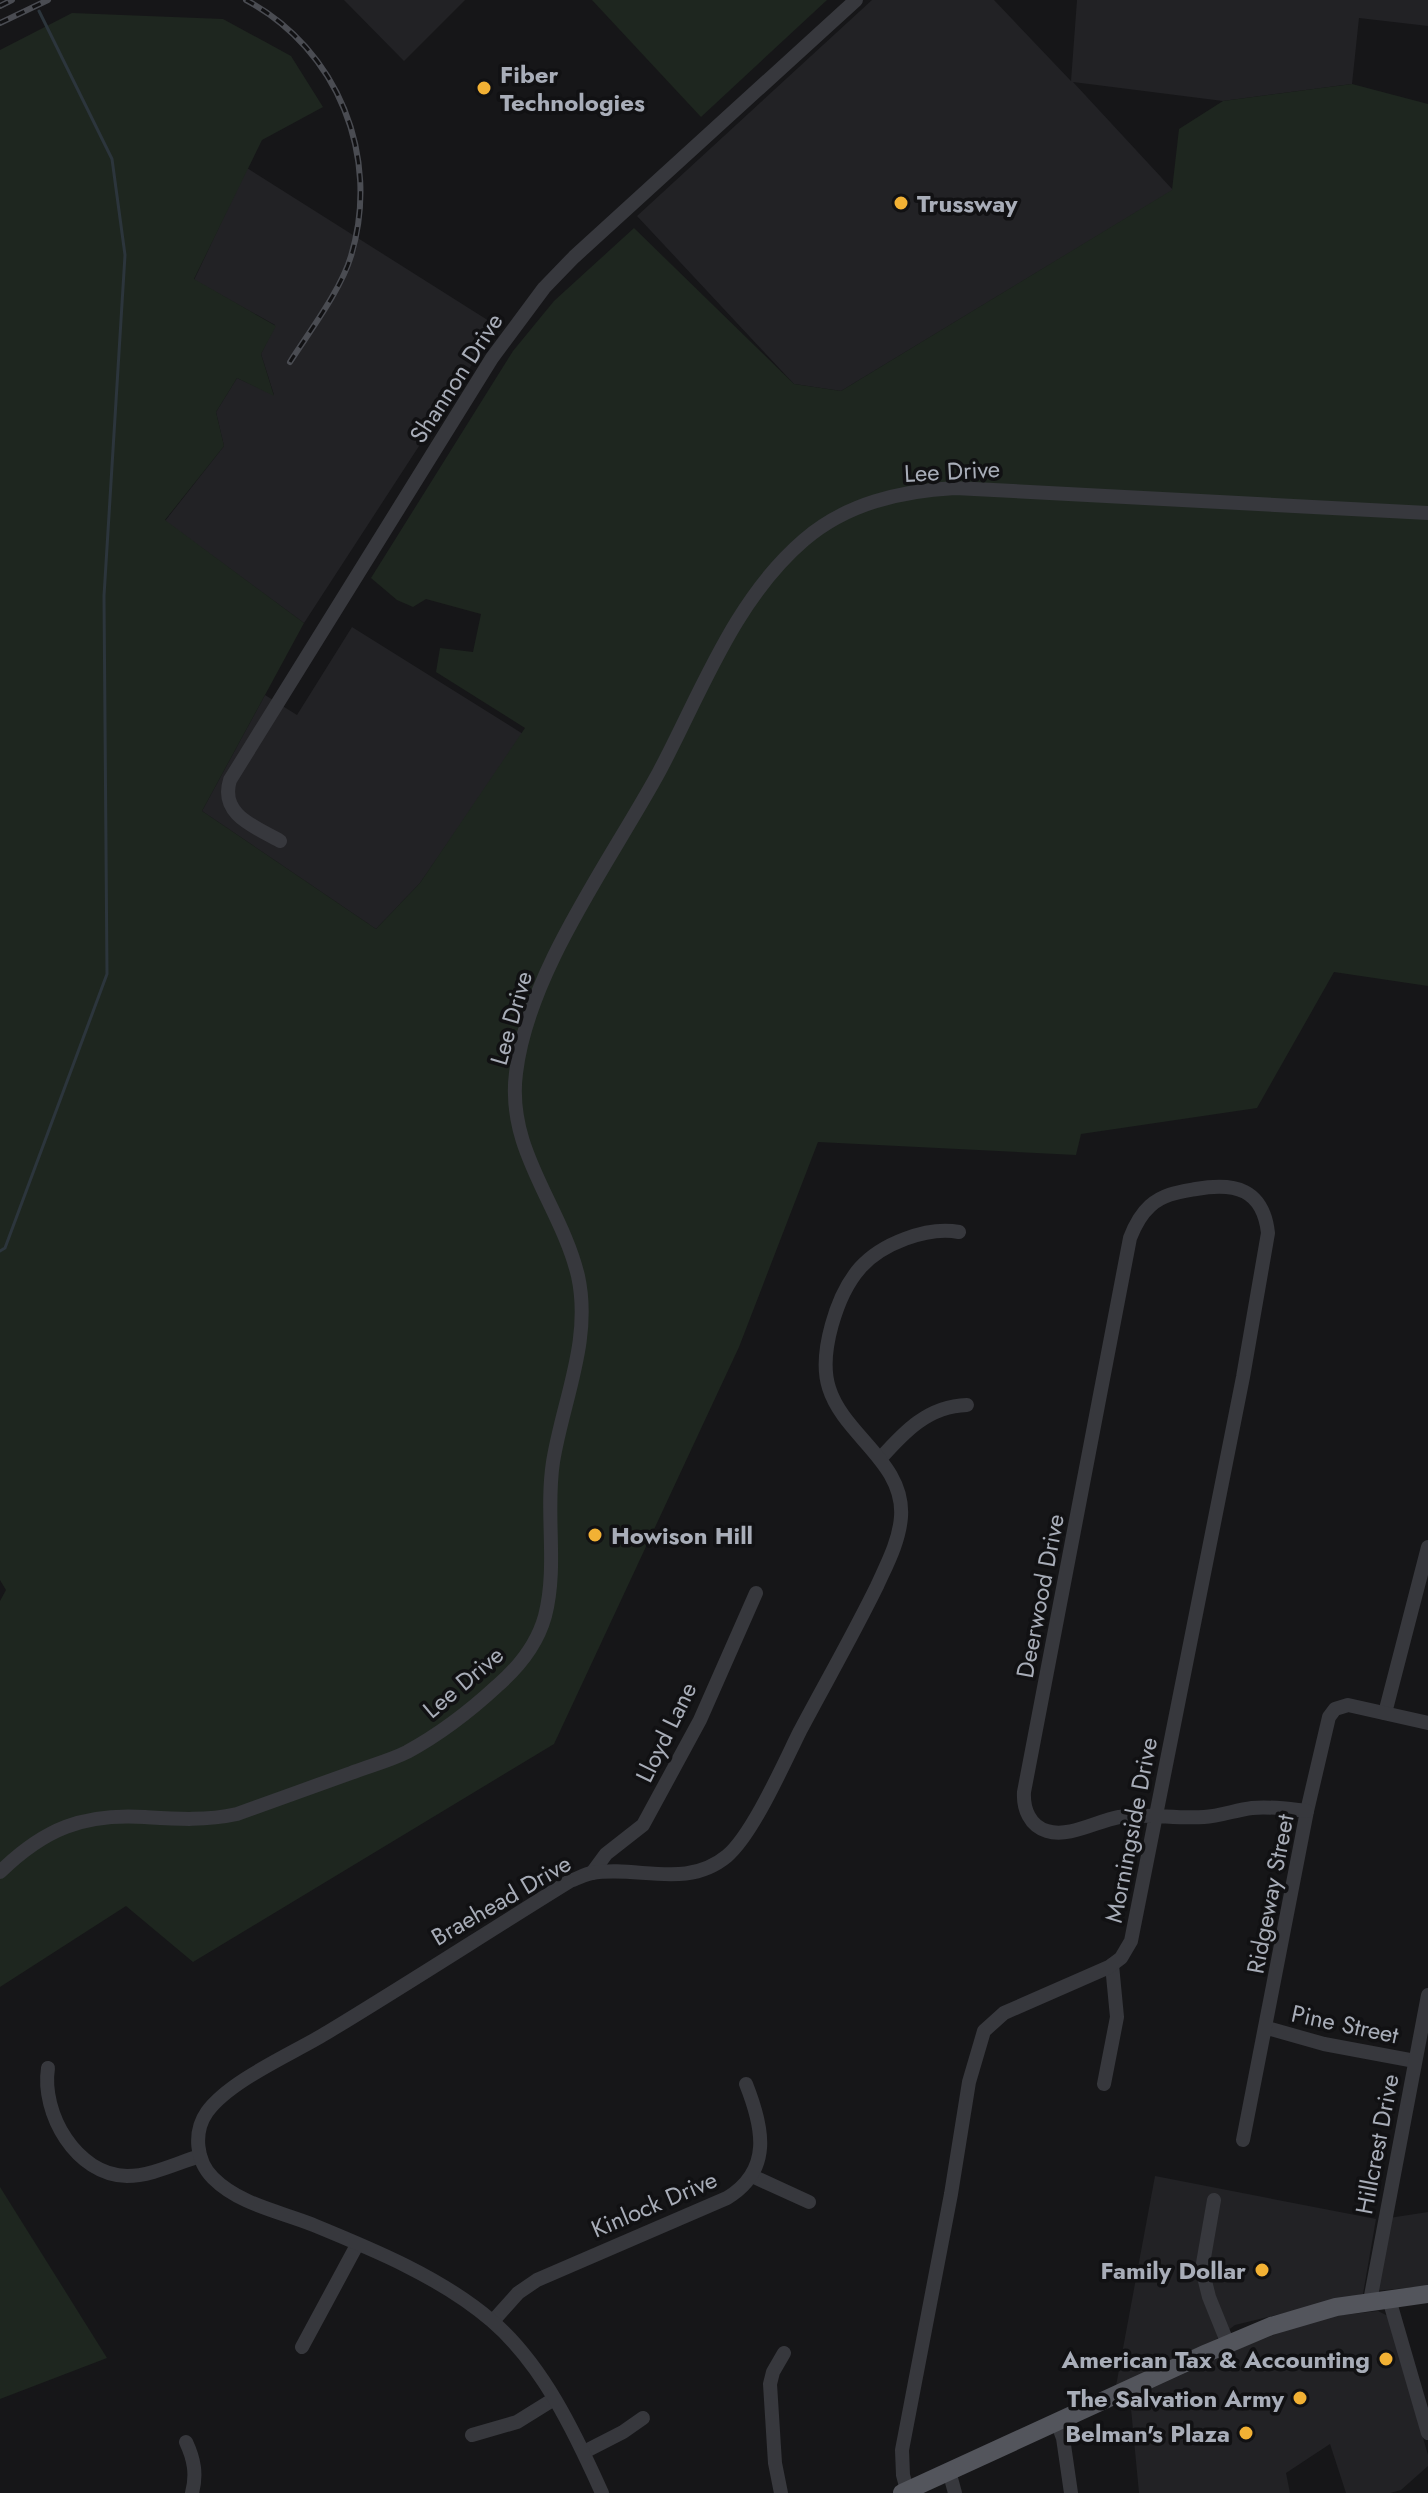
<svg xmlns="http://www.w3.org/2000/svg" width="1428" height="2493" font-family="Jost,sans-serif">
<rect width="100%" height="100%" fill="#161618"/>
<g fill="#222225">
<polygon points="344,0 465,0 404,61"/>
<polygon points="872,0 994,0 1071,81 1077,0 1428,0 1428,26 1359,18 1352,84 1223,101 1073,82 1173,190 841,391 794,384 637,216"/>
<polygon points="247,168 497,326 304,623 165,521 224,446 216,412 237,378 274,395 261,354 275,325 194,280"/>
<polygon points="352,627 523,734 420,883 376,929 202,811 265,695 297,715"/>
<polygon points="1155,2176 1376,2219 1363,2294 1235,2325 1210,2344 1116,2386"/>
<polygon points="1428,2212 1428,2286 1375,2291 1389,2218"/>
<polygon points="1378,2311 1388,2316 1428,2455 1428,2466 1401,2490 1390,2493 1346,2493 1330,2444 1286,2473 1290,2493 1139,2493 1130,2398 1245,2346 1284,2331 1334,2316"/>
</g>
<g fill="#1e261f">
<polygon points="592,0 827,0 701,117"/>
<polygon points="72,13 223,19 291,56 323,107 262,140 194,279 276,326 261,354 274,396 237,378 216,412 224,446 165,520 304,623 202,811 376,929 420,883 525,728 436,672 440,648 473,652 481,614 426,599 413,607 397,600 371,578 513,351 554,301 634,228 794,384 841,391 1172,190 1179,129 1223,101 1352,84 1428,104 1428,986 1334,972 1257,1108 1081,1134 1076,1155 818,1142 739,1347 554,1744 193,1962 126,1906 0,1987 0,1601 6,1590 0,1580 0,50"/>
<polygon points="0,2187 107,2358 0,2399"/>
</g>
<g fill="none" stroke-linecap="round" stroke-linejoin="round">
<polyline stroke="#2c353c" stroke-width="3" points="0,1251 5,1248 107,974 104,596 125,255 112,159 39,11"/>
<g stroke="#37383d" stroke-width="14">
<path d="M 280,841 C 256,827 219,815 230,780 L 492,358 L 544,288 L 574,257 L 856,0"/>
<path d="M 880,1459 C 904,1432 928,1406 967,1405"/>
<polyline points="1385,1713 1428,1547"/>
<path d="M 0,1872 C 44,1829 83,1813 145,1817 C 177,1819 205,1821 237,1814 C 275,1800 313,1787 351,1773 C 369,1766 389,1761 407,1752 C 440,1734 470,1711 497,1686 C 519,1667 537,1645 545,1616 C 558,1565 545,1514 553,1462 C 563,1400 592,1340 578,1276 C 561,1205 506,1150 516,1073 C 528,972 610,862 659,772 C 701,693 734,600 804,540 C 847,503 901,491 955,488 L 1428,513"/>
<polyline points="592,1873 606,1854 643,1825 700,1720 756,1593"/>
<polyline points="1267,2028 1324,2044 1415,2061"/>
<path d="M 48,2068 C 41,2113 76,2175 127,2176 C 151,2176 177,2163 200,2156"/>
<polyline points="1104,2084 1117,2017 1112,1965"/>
<polyline points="1243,2140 1307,1811 1329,1717 1335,1709 1348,1705 1428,1723"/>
<polyline points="752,2176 809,2202"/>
<polyline points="1214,2200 1202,2269 1209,2297 1228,2344"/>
<polyline points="1389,2299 1428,2433"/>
<polyline points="1370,2301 1428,1995"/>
<path d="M 493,2321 L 518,2293 L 537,2280 L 727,2198 C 773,2170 763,2127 746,2084"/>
<polyline points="302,2347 357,2245"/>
<polyline points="1057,2422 1063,2438 1071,2493"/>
<polyline points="472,2435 517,2422 554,2399"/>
<path d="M 186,2442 C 194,2459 197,2474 192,2493"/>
<polyline points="584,2452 623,2432 643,2418"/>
<polyline points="949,2471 955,2493"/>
<path d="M 907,2490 L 903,2475 L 902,2450 L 951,2194 L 969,2082 L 984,2031 L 1004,2013 L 1109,1967 L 1121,1958 L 1131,1941 L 1243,1377 L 1268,1233 C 1263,1189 1235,1182 1196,1189 C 1179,1192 1163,1194 1150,1206 C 1140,1215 1135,1225 1130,1238 L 1024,1792 C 1023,1809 1030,1826 1047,1831 C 1069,1838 1097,1821 1119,1817 C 1147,1813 1175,1819 1204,1817 C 1220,1816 1236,1810 1252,1808 C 1271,1806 1289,1809 1307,1811"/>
<path d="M 602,2493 C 575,2433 543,2365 492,2321 C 441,2277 372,2249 311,2224 C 278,2211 239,2204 213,2178 C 196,2161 193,2132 207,2112 C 230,2080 294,2053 328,2032 C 409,1983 489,1931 570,1881 C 577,1879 585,1874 592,1873 C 638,1865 686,1890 727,1856 C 753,1834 784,1763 800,1731 C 826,1682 853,1635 877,1586 C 887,1564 899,1542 901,1517 C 905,1462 844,1436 829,1388 C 818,1354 837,1294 860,1268 C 881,1244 927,1226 959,1232"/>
<polyline points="781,2493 775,2463 770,2384 773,2372 784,2353"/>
</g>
<polyline stroke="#53555c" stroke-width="18" points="902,2493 1207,2353 1271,2326 1336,2307 1428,2294"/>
<g stroke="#4a4c52" stroke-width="6">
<g id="rail">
<path d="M 246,0 C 338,49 381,157 351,256 C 341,290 309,332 290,362"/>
<polyline points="0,6 12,0"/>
<polyline points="0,23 48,0"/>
</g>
</g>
<use href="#rail" stroke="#111113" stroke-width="3" stroke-dasharray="9" stroke-linecap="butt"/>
</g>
<g fill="#f2b134" stroke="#111113" stroke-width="3">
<circle cx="484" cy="88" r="8"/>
<circle cx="901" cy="203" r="8"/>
<circle cx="595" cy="1535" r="8"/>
<circle cx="1262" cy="2270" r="8"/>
<circle cx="1386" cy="2359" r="8"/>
<circle cx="1300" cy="2398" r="8"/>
<circle cx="1246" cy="2433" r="8"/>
</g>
<g text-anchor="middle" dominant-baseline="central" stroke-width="7" stroke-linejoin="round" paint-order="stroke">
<g font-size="24" font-weight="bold" fill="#a8adb8" stroke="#111113" text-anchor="end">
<text x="500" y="74" text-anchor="start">Fiber<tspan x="500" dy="28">Technologies</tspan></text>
<text x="917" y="203" text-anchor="start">Trussway</text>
<text x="611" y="1535" text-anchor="start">Howison Hill</text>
<text x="1246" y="2270">Family Dollar</text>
<text x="1370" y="2359">American Tax &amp; Accounting</text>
<text x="1284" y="2398">The Salvation Army</text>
<text x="1230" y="2433">Belman's Plaza</text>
</g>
<g font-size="24" fill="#a8adb8" stroke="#111113">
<text transform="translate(456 378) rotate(-57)">Shannon Drive</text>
<text transform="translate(952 471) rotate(-3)">Lee Drive</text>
<text transform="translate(511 1018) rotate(-74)">Lee Drive</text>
<text transform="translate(1040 1596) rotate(-79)">Deerwood Drive</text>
<text transform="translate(463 1682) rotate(-40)">Lee Drive</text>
<text transform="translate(666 1732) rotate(-64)">Lloyd Lane</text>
<text transform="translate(1131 1830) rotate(-79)">Morningside Drive</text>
<text transform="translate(1270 1894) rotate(-79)">Ridgeway Street</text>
<text transform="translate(501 1900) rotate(-30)">Braehead Drive</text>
<text transform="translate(1345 2024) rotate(12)">Pine Street</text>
<text transform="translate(1377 2144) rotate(-79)">Hillcrest Drive</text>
<text transform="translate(654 2204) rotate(-23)">Kinlock Drive</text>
</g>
</g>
</svg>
